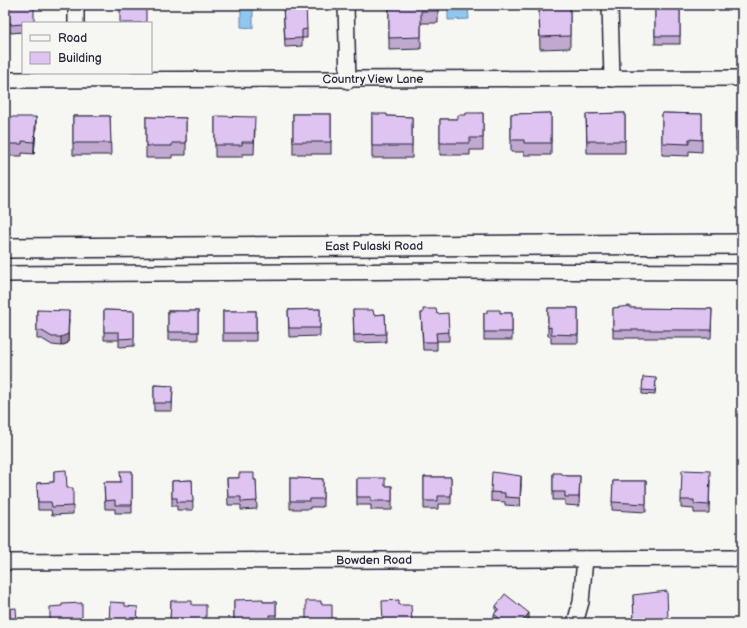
<svg xmlns="http://www.w3.org/2000/svg" width="747" height="628" font-family="'Balsamiq Sans',sans-serif">
<rect width="100%" height="100%" fill="#f6f6f2"/>
<filter id="ink" filterUnits="userSpaceOnUse"><feTurbulence type="fractalNoise" baseFrequency=".025" numOctaves="2"/><feDisplacementMap in="SourceGraphic" scale="8" xChannelSelector="R" yChannelSelector="G"/><feConvolveMatrix kernelMatrix="1 2 1 2 8 2 1 2 1" color-interpolation-filters="sRGB"/></filter>
<g filter="url(#ink)">
<g fill="#90c7ee" stroke="#6485a6">
<polygon points="241,5 253,5 253,28 241,27"/>
<polygon points="468,5 469,19 448,20 448,6"/>
</g>
<g fill="none" stroke-linecap="round" stroke-linejoin="round">
<g stroke="#22223b" stroke-width="18">
<g id="minor">
<polyline points="76,5 76,23"/>
<polyline points="346,5 348,81"/>
<polyline points="610,5 612,79"/>
<path id="s1" d="M 5,80 L 742,78"/>
<polyline points="5,274 452,271 742,272"/>
<path id="s2" d="M 5,562 L 731,558 L 742,560"/>
<polyline points="575,623 581,602 585,559"/>
</g>
</g>
<g stroke="#22223b" stroke-width="22">
<g id="major">
<path id="s3" d="M 5,248 L 742,244"/>
</g>
</g>
<use href="#minor" stroke="#f6f6f2" stroke-width="15"/>
<use href="#major" stroke="#f6f6f2" stroke-width="19"/>
</g>
<g fill="#c0a8cf" stroke="#22223b">
<polygon points="5,5 23,23 23,32 11,33 11,32 6,31 5,21"/>
<polygon points="283,5 307,29 307,38 302,38 302,46 285,47"/>
<polygon points="389,5 438,5 438,23 421,23 421,49 389,50"/>
<polygon points="570,5 570,48 540,49 539,11 544,10"/>
<rect x="655" y="5" width="25" height="39"/>
<rect x="736" y="112" width="6" height="39"/>
<polygon points="483,113 483,150 470,150 470,155 440,155 440,119 458,119 466,115"/>
<polygon points="551,113 551,155 524,155 524,152 511,152 511,114"/>
<polygon points="625,113 625,153 587,153 586,114"/>
<polygon points="662,113 702,114 702,152 689,151 689,156 662,155"/>
<rect x="293" y="114" width="38" height="40"/>
<polygon points="372,114 387,116 412,117 412,158 372,158"/>
<polygon points="73,116 110,116 111,155 73,155"/>
<polygon points="215,116 255,129 254,154 242,154 242,157 215,157"/>
<polygon points="5,117 36,129 34,154 22,153 22,156 5,156"/>
<polygon points="146,117 186,118 186,155 172,155 172,158 146,158"/>
<polygon points="548,308 578,308 578,343 551,343 551,336 548,336"/>
<polygon points="613,308 712,309 711,338 613,338"/>
<polygon points="320,309 320,336 289,337 288,310"/>
<polygon points="37,310 69,319 68,343 61,346 52,345 42,339 37,339"/>
<polygon points="104,310 134,311 134,346 119,347 119,340 104,340"/>
<polygon points="353,310 374,315 385,314 386,342 354,343"/>
<rect x="168" y="311" width="30" height="29"/>
<rect x="223" y="311" width="33" height="30"/>
<polygon points="421,313 437,314 449,332 449,341 437,341 437,350 423,350"/>
<rect x="484" y="313" width="28" height="27"/>
<polygon points="656,378 655,395 642,394 642,390"/>
<polygon points="154,385 173,386 172,411 154,411"/>
<polygon points="54,471 67,488 73,506 73,514 52,515 51,510 38,510 37,483 54,482"/>
<polygon points="132,471 132,513 115,513 115,509 105,509 104,482 120,482"/>
<polygon points="553,473 567,476 580,476 579,506 565,505 565,500 553,500"/>
<polygon points="424,477 451,477 451,504 438,504 438,509 424,509"/>
<polygon points="227,478 239,478 256,480 257,509 241,510 241,505 228,505"/>
<polygon points="290,478 323,479 323,507 310,507 310,509 290,509"/>
<polygon points="357,478 385,486 392,486 392,510 371,510 371,505 357,505"/>
<polygon points="192,480 193,510 177,510 177,506 172,506 172,481"/>
<polygon points="710,480 709,513 694,513 694,509 681,508 681,500"/>
<polygon points="613,481 646,481 646,512 612,510"/>
<polygon points="521,484 520,506 505,505 505,502 491,501 491,492"/>
<polygon points="633,595 668,623 634,623"/>
<polygon points="234,600 263,602 276,602 276,623 234,623"/>
<polygon points="171,601 192,605 206,623 170,623"/>
<polygon points="496,606 529,621 527,623 495,623 494,622 494,614 496,612"/>
</g>
<g fill="#9c88a9" stroke="#22223b">
<polygon points="36,117 36,129 34,154 34,142"/>
<polygon points="69,311 68,343 61,346 61,337"/>
<polygon points="521,476 521,484 520,506 520,498"/>
<polygon points="529,613 529,621 527,623 521,623"/>
<polygon points="655,619 655,623 652,623"/>
</g>
<g fill="#dfc3f1" stroke="#22223b">
<polygon points="5,5 34,5 34,23 23,23 23,24 11,25 11,23 6,23 5,13"/>
<rect x="120" y="5" width="26" height="18"/>
<polygon points="283,5 306,5 307,29 302,30 302,38 285,39"/>
<polygon points="389,5 438,5 438,11 421,11 421,37 389,38"/>
<polygon points="544,5 570,5 570,36 540,37 539,11 544,10"/>
<rect x="655" y="5" width="25" height="31"/>
<rect x="736" y="112" width="6" height="27"/>
<polygon points="466,113 483,113 483,138 470,138 470,143 440,143 440,119 458,119 458,115 466,115"/>
<polygon points="551,113 551,143 524,143 524,140 511,140 511,114"/>
<polygon points="625,113 625,141 587,141 586,114"/>
<polygon points="662,113 702,114 702,140 689,139 689,144 662,143"/>
<rect x="293" y="114" width="38" height="28"/>
<polygon points="372,114 387,114 387,116 412,117 412,146 372,146"/>
<polygon points="73,116 110,116 111,143 73,143"/>
<polygon points="215,116 255,117 254,142 242,142 242,145 215,145"/>
<polygon points="5,117 36,117 34,142 22,141 22,144 5,144"/>
<polygon points="146,117 186,118 186,143 172,143 172,146 146,146"/>
<polygon points="630,306 630,308 712,309 711,330 613,330 613,308"/>
<polygon points="548,308 578,308 578,335 551,334 551,327 548,328"/>
<polygon points="320,309 320,328 289,328 288,310"/>
<polygon points="423,309 436,309 437,314 448,313 449,332 436,333 437,342 423,342 421,313 423,313"/>
<polygon points="37,310 69,311 68,334 61,337 52,337 42,331 37,331"/>
<polygon points="104,310 134,311 134,338 119,339 119,332 104,332"/>
<polygon points="353,310 373,310 374,315 385,314 386,334 354,335"/>
<polygon points="487,310 500,310 500,313 512,313 512,332 484,332 484,313 487,313"/>
<rect x="168" y="311" width="30" height="21"/>
<rect x="223" y="311" width="33" height="22"/>
<polygon points="643,377 656,378 655,391 642,390"/>
<polygon points="154,385 173,386 172,403 154,403"/>
<polygon points="66,470 67,488 73,488 73,506 52,507 51,502 38,502 37,483 54,482 54,471"/>
<polygon points="682,470 710,471 709,505 694,504 694,500 681,500"/>
<polygon points="120,471 132,471 132,505 115,505 115,500 105,501 104,482 121,482"/>
<polygon points="492,472 521,476 520,498 505,497 505,493 491,492"/>
<polygon points="239,473 254,473 254,480 256,480 257,501 241,502 241,497 228,497 227,478 239,478"/>
<polygon points="553,473 560,473 567,476 580,476 579,497 565,497 565,492 553,492"/>
<polygon points="424,477 451,477 451,496 438,496 438,501 424,501"/>
<polygon points="290,478 323,479 323,499 310,499 310,501 290,501"/>
<polygon points="357,478 385,478 385,486 392,486 392,501 371,501 371,497 357,497"/>
<polygon points="192,480 193,502 177,502 177,498 172,498 172,481"/>
<polygon points="613,481 646,481 646,504 612,502"/>
<polygon points="667,591 668,623 659,623 655,619 652,623 634,623 633,595"/>
<polygon points="505,594 529,613 521,623 495,623 499,618 494,614 499,609 496,606"/>
<polygon points="263,599 263,602 276,602 276,615 270,615 270,623 248,623 248,620 234,620 234,600"/>
<polygon points="399,600 399,605 411,605 412,623 383,623 382,601"/>
<polygon points="171,601 192,601 192,605 206,605 206,623 174,623 174,621 170,621"/>
<polygon points="306,601 321,601 321,604 332,604 332,623 306,623"/>
<polygon points="110,602 125,603 125,606 138,607 137,623 109,623"/>
<polygon points="82,603 82,623 50,623 50,607 62,606 62,604"/>
<polygon points="16,608 17,623 5,623 5,609"/>
</g>
</g>
<g text-anchor="middle" dominant-baseline="central" stroke-width="3" stroke-linejoin="round" paint-order="stroke">
<g font-size="12" fill="#22223b" stroke="#f6f6f2">
<text stroke="none"><textPath href="#s1" startOffset="368">Country View Lane</textPath></text>
<text stroke="none"><textPath href="#s3" startOffset="369">East Pulaski Road</textPath></text>
<text stroke="none"><textPath href="#s2" startOffset="369">Bowden Road</textPath></text>
</g>
</g>
<rect width="747" height="628" fill="none" stroke="#f6f6f2" stroke-width="20"/>
<rect x="10" y="10" width="727" height="608" fill="none" stroke="#22223b" stroke-width="1.5" filter="url(#ink)"/>
<rect x="22" y="22" width="130" height="52" fill="#f6f6f2" stroke="#a1a1a9"/>
<rect x="30" y="35" width="20" height="6" fill="#f6f6f2" stroke="#a1a1a9"/>
<text x="58" y="42" font-size="12" fill="#22223b">Road</text>
<rect x="30" y="52" width="20" height="12" fill="#dfc3f1" stroke="#a1a1a9"/>
<text x="58" y="62" font-size="12" fill="#22223b">Building</text>
</svg>
